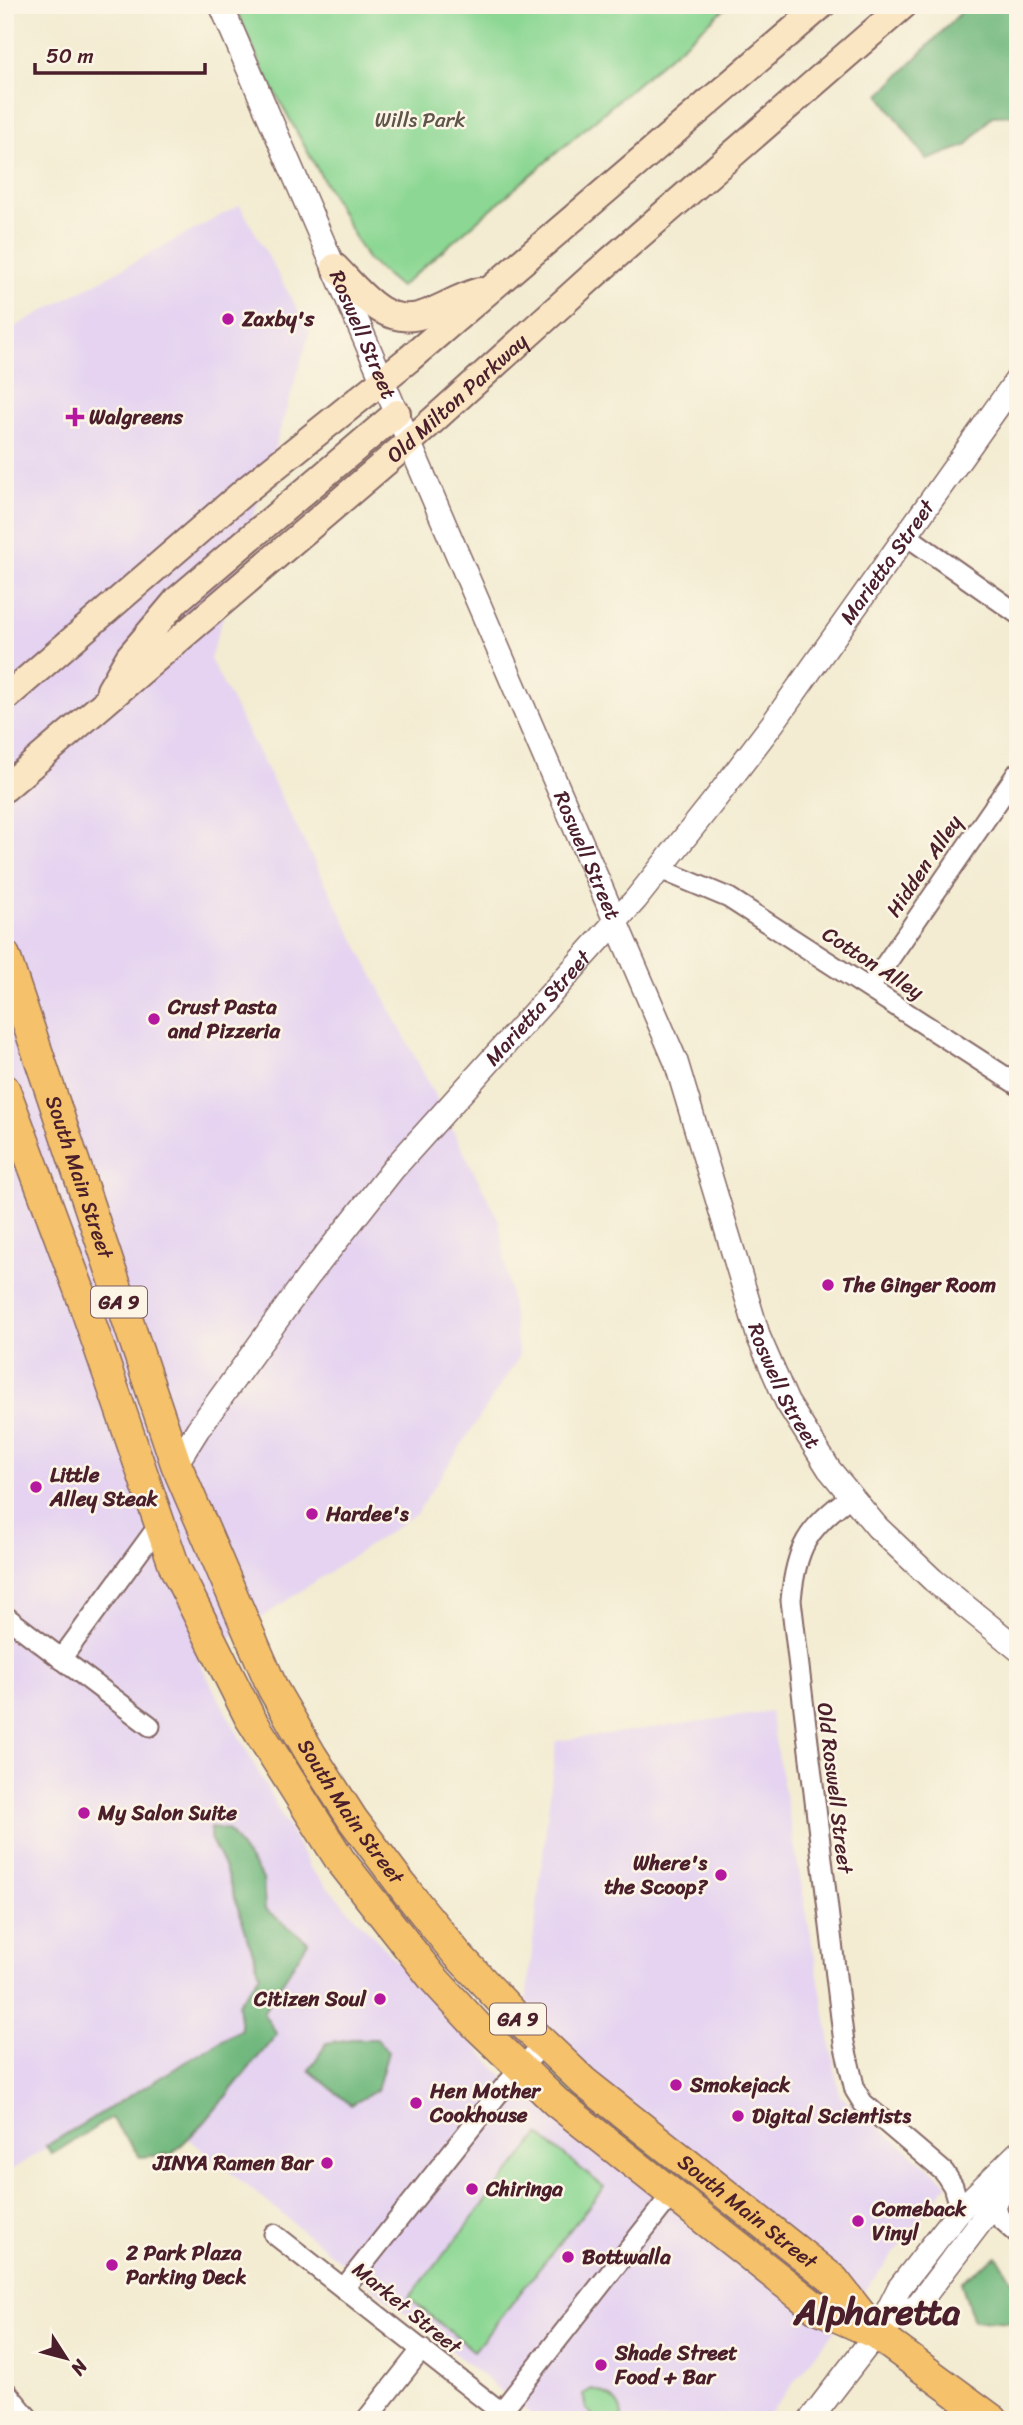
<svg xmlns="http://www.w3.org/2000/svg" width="1023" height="2425" font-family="Sriracha,sans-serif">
<rect width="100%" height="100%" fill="#fcf5e5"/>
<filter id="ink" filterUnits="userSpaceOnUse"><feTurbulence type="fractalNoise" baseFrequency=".0143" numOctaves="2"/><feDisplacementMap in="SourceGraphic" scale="14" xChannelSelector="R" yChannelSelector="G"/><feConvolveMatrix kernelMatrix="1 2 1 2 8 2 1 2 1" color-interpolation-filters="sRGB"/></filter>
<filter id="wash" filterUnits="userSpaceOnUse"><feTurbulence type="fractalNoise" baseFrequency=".00686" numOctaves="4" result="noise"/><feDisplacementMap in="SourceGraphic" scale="28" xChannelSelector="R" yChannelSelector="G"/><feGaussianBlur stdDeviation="1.57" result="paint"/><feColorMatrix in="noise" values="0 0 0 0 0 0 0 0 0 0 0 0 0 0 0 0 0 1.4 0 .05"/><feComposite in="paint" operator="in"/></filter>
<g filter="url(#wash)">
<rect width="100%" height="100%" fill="#f3ecd2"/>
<polygon fill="#e5d3f1" points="240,205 310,332 210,659 499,1220 519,1357 416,1514 198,1660 310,1868 516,2090 556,1741 770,1712 840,2096 948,2183 765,2420 537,2420 132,2093 5,2174 5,332"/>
<g fill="#8bd793" stroke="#6a7b5f" stroke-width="2">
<polygon points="234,5 729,5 400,287 367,259 262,69"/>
<polygon points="555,2068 608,2109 601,2119 553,2081 550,2075"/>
<polygon points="629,2126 714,2201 693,2190 622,2135"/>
<polygon points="539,2135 604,2187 474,2351 409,2298"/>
<path d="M 592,2389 C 607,2393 623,2402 622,2420 L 597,2420 L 586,2409 L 583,2394 Z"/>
</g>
<g fill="#70b87d" stroke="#5d6c54" stroke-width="2">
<polygon points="968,5 1018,5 1018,115 992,116 966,146 927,160 880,95"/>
<polygon points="211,1827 228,1830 263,1879 265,1909 308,1942 263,2013 277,2034 204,2123 172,2154 140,2157 111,2118 52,2154 46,2146 241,2029 238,2004 260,1974 224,1866 210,1838"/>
<polygon points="352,2039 377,2039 388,2052 377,2090 351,2105 309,2070 327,2043"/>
<polygon points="997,2256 1018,2290 1018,2322 973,2320 961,2282"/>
</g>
</g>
<g filter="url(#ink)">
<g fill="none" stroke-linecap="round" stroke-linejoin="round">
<g stroke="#856765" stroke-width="23">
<g id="minor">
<polyline points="907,536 1018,614"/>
<polyline points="660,869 729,898 1018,1085"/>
<polyline points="870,987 1018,772"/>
<path d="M 850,1497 C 807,1528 796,1548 791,1600 L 844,2043 L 855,2090 L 863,2103 L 944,2172 L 953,2186 L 960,2210"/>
<polyline points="5,1616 150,1726"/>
<polyline points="61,1659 159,1525"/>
<polyline points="995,2203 999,2217 1018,2234"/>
<polyline points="274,2234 511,2420"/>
<polyline points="344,2288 497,2095 543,2044"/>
<polyline points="5,2390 30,2420"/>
<polyline points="501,2412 672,2194"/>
<polyline points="366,2420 422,2349"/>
</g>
</g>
<g stroke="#856765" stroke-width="26">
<g id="tertiary">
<path id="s1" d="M 221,5 L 676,1062 L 759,1338 L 787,1402 L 829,1469 L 877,1527 L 933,1580 L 1018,1649"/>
<path id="s2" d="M 176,1464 L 198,1429 L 308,1277 L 394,1168 L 636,899 L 716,798 L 773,723 L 1018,378"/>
<polyline points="879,2332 919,2303 995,2203 1018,2167"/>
<polyline points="810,2420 876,2334 899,2288 960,2210 1018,2153"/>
</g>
</g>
<g stroke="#856765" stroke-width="30">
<g id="secondary">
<path d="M 335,267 C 360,292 385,329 425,314 C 444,307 459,297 480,291"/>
<polyline points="110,690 129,657 177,600 397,413"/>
<polyline points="5,698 246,490 409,359 822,5"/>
<path id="s3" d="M 5,788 L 408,443 L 595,274 L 904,5"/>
</g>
</g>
<g stroke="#856765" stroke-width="33">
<g id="primary">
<path id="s4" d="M 5,956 L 176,1464 L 273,1689 L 312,1756 L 353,1820 L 407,1892 L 457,1954 L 523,2024 L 584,2082 L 834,2280 L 874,2331"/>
<polyline points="5,1090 80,1292 175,1568 250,1718 340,1860 432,1977 477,2026 556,2102 815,2307 876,2334 993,2420"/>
</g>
</g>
<use href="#minor" stroke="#fff" stroke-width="19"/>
<use href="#tertiary" stroke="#fff" stroke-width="23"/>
<use href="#secondary" stroke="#fbe6c4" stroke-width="26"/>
<use href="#primary" stroke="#f5c16b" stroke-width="30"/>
</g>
</g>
<g fill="#b5179e" stroke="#fcf5e5" stroke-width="2.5">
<circle cx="228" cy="319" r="7"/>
<path d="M71.5 406.5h7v7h7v7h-7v7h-7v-7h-7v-7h7z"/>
<circle cx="154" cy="1019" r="7"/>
<circle cx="828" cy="1285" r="7"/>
<circle cx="36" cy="1487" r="7"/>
<circle cx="312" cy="1514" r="7"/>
<circle cx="84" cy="1813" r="7"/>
<circle cx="721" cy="1875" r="7"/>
<circle cx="380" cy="1999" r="7"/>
<circle cx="676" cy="2085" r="7"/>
<circle cx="416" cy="2103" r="7"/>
<circle cx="738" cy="2116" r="7"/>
<circle cx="327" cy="2163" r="7"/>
<circle cx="472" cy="2189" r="7"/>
<circle cx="858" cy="2221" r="7"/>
<circle cx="568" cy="2257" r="7"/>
<circle cx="112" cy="2265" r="7"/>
<circle cx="601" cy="2365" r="7"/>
</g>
<g text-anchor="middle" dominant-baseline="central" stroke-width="5" stroke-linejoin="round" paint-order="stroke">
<g fill="#fcf5e5" stroke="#7f5f63" stroke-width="2">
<rect x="91" y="1286.5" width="56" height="31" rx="5"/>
<rect x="490" y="2003.5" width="56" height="31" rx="5"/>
</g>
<g font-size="19" font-weight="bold" fill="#4a1f2b">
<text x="119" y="1302">GA 9</text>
<text x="518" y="2019">GA 9</text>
</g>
<g font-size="21" fill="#5e564a" stroke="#fcf5e5">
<text x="420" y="120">Wills Park</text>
</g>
<g font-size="21" font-weight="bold" fill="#4a1f2b" stroke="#fcf5e5" text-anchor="start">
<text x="242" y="319">Zaxby's</text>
<text x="89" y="417">Walgreens</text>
<text x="168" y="1007">Crust Pasta<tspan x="168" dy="24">and Pizzeria</tspan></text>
<text x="842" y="1285">The Ginger Room</text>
<text x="50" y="1475">Little<tspan x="50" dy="24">Alley Steak</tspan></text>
<text x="326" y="1514">Hardee's</text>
<text x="98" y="1813">My Salon Suite</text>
<text x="707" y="1863" text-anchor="end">Where's<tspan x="707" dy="24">the Scoop?</tspan></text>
<text x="366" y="1999" text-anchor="end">Citizen Soul</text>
<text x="690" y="2085">Smokejack</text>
<text x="430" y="2091">Hen Mother<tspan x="430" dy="24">Cookhouse</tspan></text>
<text x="752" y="2116">Digital Scientists</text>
<text x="313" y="2163" text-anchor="end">JINYA Ramen Bar</text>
<text x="486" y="2189">Chiringa</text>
<text x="872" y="2209">Comeback<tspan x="872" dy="24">Vinyl</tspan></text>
<text x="126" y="2253">2 Park Plaza<tspan x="126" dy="24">Parking Deck</tspan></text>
<text x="582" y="2257">Bottwalla</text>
<text x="615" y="2353">Shade Street<tspan x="615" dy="24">Food + Bar</tspan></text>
</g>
<g font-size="21" fill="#4a1f2b" stroke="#fcf5e5">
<text stroke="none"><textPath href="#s1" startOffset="359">Roswell Street</textPath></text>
<text stroke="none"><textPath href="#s3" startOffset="597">Old Milton Parkway</textPath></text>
<text stroke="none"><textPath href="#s2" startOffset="1150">Marietta Street</textPath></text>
<text stroke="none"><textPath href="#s1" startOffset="926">Roswell Street</textPath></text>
<text transform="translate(924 866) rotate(-56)">Hidden Alley</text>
<text transform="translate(873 963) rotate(33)">Cotton Alley</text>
<text stroke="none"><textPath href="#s2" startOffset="583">Marietta Street</textPath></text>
<text stroke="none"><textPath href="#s4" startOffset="233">South Main Street</textPath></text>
<text stroke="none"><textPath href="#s1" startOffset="1493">Roswell Street</textPath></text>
<text transform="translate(835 1788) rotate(83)">Old Roswell Street</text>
<text stroke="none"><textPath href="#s4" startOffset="926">South Main Street</textPath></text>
<text stroke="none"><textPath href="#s4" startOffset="1493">South Main Street</textPath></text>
<text transform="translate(407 2308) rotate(39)">Market Street</text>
</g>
<g font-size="35" font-weight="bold" fill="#4a1f2b" stroke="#fcf5e5">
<text x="877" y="2312">Alpharetta</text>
</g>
</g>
<rect width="1023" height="2425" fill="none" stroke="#fcf5e5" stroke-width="28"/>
<g transform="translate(66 2358) rotate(126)" stroke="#fcf5e5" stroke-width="5" paint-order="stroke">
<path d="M0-5L12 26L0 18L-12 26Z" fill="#4a1f2b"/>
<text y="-10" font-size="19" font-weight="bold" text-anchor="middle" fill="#4a1f2b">N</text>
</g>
<path d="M35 63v10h170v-10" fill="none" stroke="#4a1f2b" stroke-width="3.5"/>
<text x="46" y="63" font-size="21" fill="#4a1f2b" stroke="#fcf5e5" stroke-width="5" paint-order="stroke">50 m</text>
</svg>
